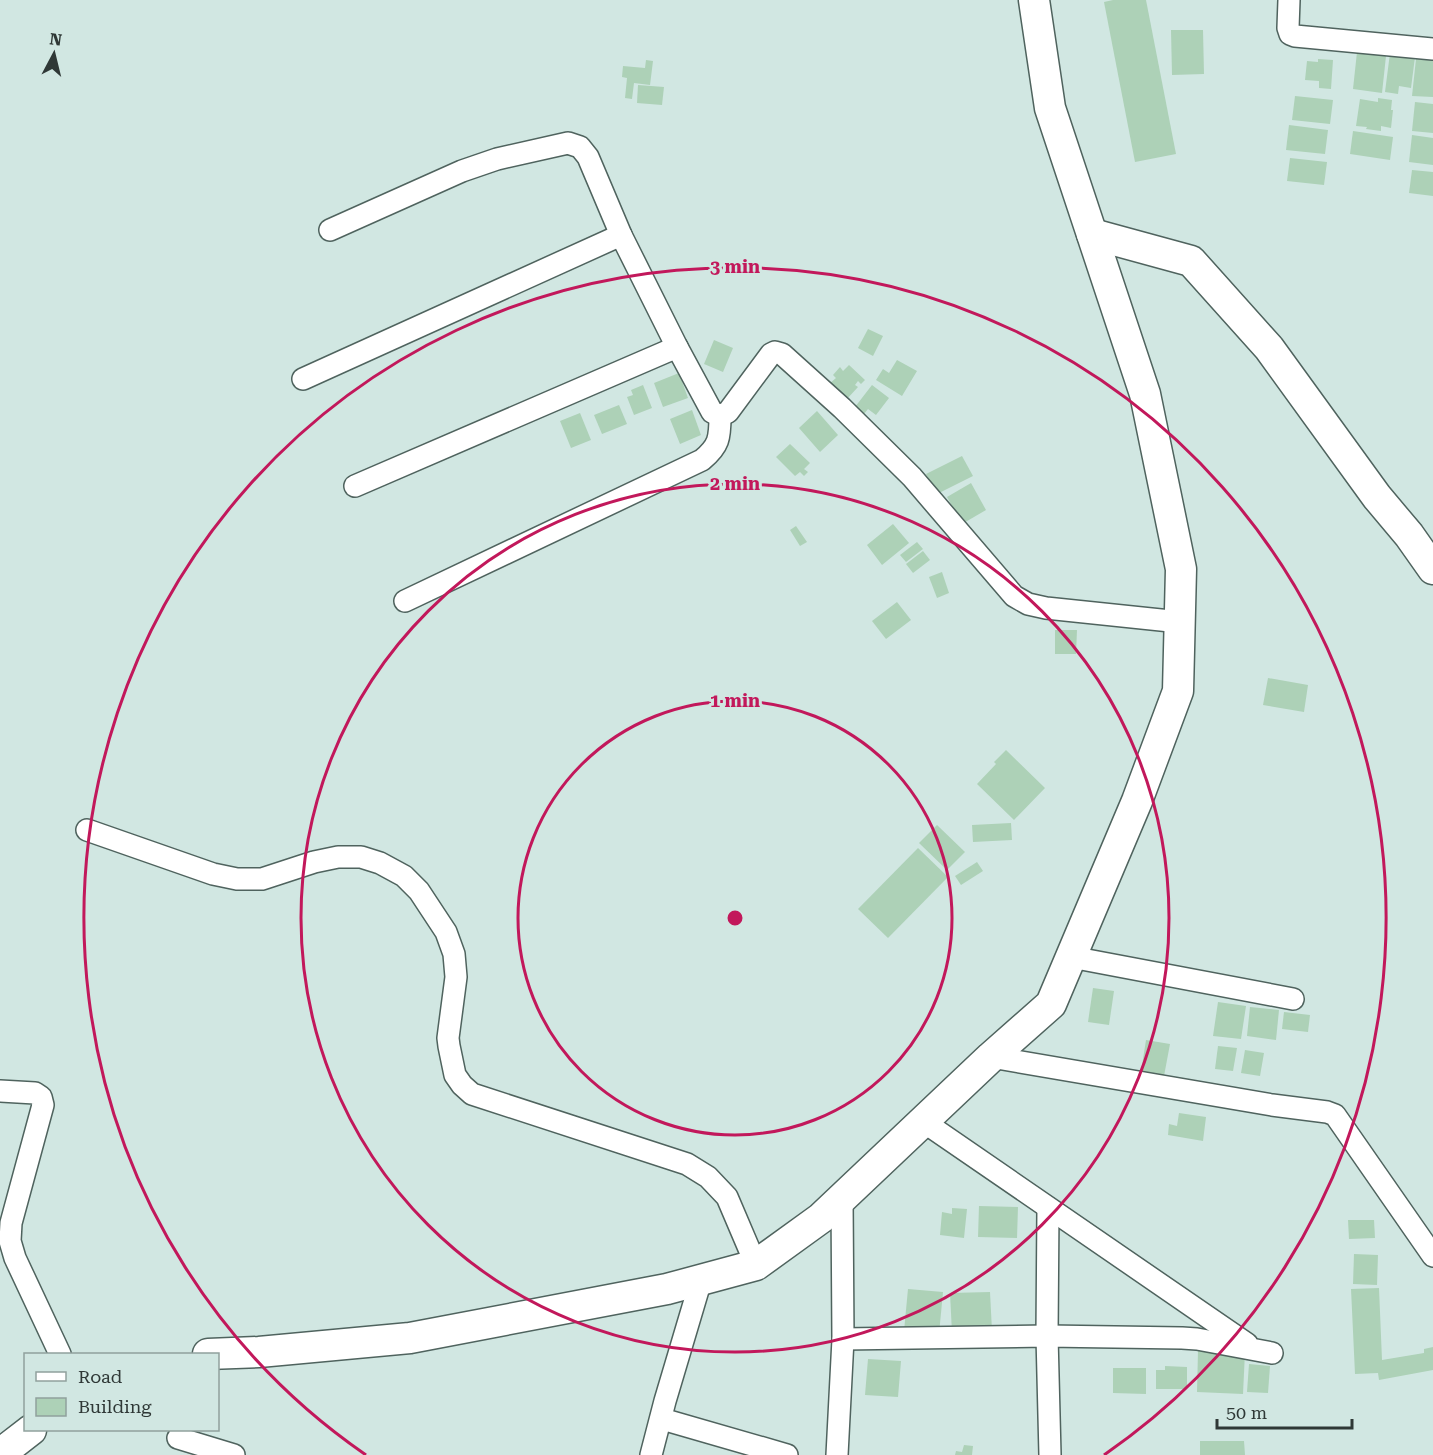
<svg xmlns="http://www.w3.org/2000/svg" width="1433" height="1455" font-family="'Roboto Serif',serif">
<rect width="100%" height="100%" fill="#d1e7e2"/>
<g fill="#add1b7">
<polygon points="1113,0 1146,0 1176,154 1135,162 1104,2"/>
<polygon points="1171,30 1203,30 1204,74 1172,75"/>
<polygon points="1357,52 1386,56 1382,93 1353,89"/>
<polygon points="1390,53 1415,57 1411,88 1399,86 1398,94 1385,92"/>
<polygon points="1318,59 1333,60 1331,89 1319,88 1319,81 1305,80 1307,61 1318,62"/>
<polygon points="1416,59 1433,60 1433,97 1412,96"/>
<polygon points="646,60 653,61 650,85 634,83 632,99 625,98 627,78 622,77 623,66 645,68"/>
<polygon points="638,85 664,87 662,105 637,103"/>
<polygon points="1295,96 1333,100 1330,124 1292,120"/>
<polygon points="1378,98 1392,100 1391,110 1393,110 1391,128 1381,126 1381,131 1366,129 1367,127 1356,126 1360,99 1378,102"/>
<polygon points="1415,102 1433,104 1433,133 1412,131"/>
<polygon points="1289,125 1328,130 1325,154 1286,150"/>
<polygon points="1353,131 1393,137 1390,160 1350,154"/>
<polygon points="1412,135 1433,138 1433,165 1409,162"/>
<polygon points="1290,158 1327,162 1324,185 1287,181"/>
<polygon points="1412,170 1433,172 1433,196 1409,193"/>
<polygon points="868,329 883,336 873,356 858,348"/>
<polygon points="714,340 733,348 723,372 704,364"/>
<polygon points="897,360 917,371 902,396 876,380 883,369 889,373"/>
<polygon points="849,365 865,380 861,384 858,381 855,385 858,387 846,400 829,384 836,378 833,375 840,367 843,371"/>
<polygon points="679,373 688,398 663,407 654,383"/>
<polygon points="643,385 652,408 634,415 627,397 633,395 631,390"/>
<polygon points="872,385 889,398 876,415 868,409 864,414 855,407"/>
<polygon points="619,405 627,424 602,434 594,415"/>
<polygon points="692,410 701,435 680,444 670,419"/>
<polygon points="817,411 838,435 820,452 799,428"/>
<polygon points="580,413 591,440 571,448 560,421"/>
<polygon points="790,444 810,463 804,469 808,472 804,476 800,472 795,476 776,457"/>
<polygon points="962,456 973,476 937,494 926,474"/>
<polygon points="971,483 986,510 962,524 947,497"/>
<polygon points="893,524 909,543 882,565 867,545"/>
<polygon points="796,526 807,542 800,546 790,530"/>
<polygon points="917,542 923,549 906,562 900,555"/>
<polygon points="923,551 930,560 913,573 906,564"/>
<polygon points="942,572 949,593 937,598 929,577"/>
<polygon points="897,602 911,620 886,639 872,621"/>
<polygon points="1055,630 1077,630 1076,654 1055,654"/>
<polygon points="1268,678 1308,685 1304,712 1263,705"/>
<polygon points="1006,750 1045,788 1014,820 977,784 996,764 994,762"/>
<polygon points="1011,823 1012,840 973,842 972,825"/>
<polygon points="937,825 965,852 947,870 919,843"/>
<polygon points="918,848 948,877 888,938 858,909"/>
<polygon points="977,862 983,871 961,885 955,876"/>
<polygon points="1093,988 1114,991 1109,1025 1088,1022"/>
<polygon points="1218,1002 1246,1006 1241,1039 1213,1036"/>
<polygon points="1250,1007 1279,1010 1276,1040 1247,1036"/>
<polygon points="1284,1012 1310,1015 1308,1032 1282,1029"/>
<polygon points="1146,1040 1170,1044 1164,1076 1141,1072"/>
<polygon points="1218,1046 1237,1048 1233,1071 1215,1069"/>
<polygon points="1245,1050 1264,1053 1260,1076 1241,1073"/>
<polygon points="1179,1113 1206,1117 1203,1141 1168,1135 1169,1124 1177,1126"/>
<polygon points="979,1206 1018,1207 1017,1238 978,1237"/>
<polygon points="952,1208 967,1209 964,1238 940,1235 942,1212 952,1214"/>
<polygon points="1348,1220 1374,1220 1375,1238 1349,1239"/>
<polygon points="1354,1254 1378,1255 1377,1285 1353,1284"/>
<polygon points="1379,1288 1382,1360 1424,1353 1424,1349 1433,1347 1433,1370 1379,1380 1378,1373 1355,1374 1351,1289"/>
<polygon points="908,1289 943,1292 939,1334 904,1331"/>
<polygon points="990,1292 992,1331 952,1333 950,1293"/>
<polygon points="1198,1351 1245,1352 1243,1394 1197,1392"/>
<polygon points="868,1359 901,1361 898,1397 865,1395"/>
<polygon points="1249,1364 1270,1366 1268,1393 1247,1392"/>
<polygon points="1165,1366 1187,1367 1187,1389 1156,1389 1156,1370 1165,1370"/>
<polygon points="1113,1368 1146,1368 1146,1394 1113,1393"/>
<polygon points="1200,1441 1244,1441 1245,1455 1200,1455"/>
<polygon points="964,1445 973,1446 972,1455 955,1455 956,1451 962,1452"/>
</g>
<g fill="none" stroke-linecap="round" stroke-linejoin="round">
<g stroke="#4f635e" stroke-width="24">
<g id="street">
<polyline points="1289,0 1288,28 1290,34 1295,36 1433,49"/>
<polyline points="330,230 462,171 497,159 568,143 580,147 588,157 621,235 677,347 712,412 720,416 728,412 771,354 775,352 782,354 842,408 912,477 1014,596 1028,604 1046,608 1180,622"/>
<polyline points="303,379 621,235"/>
<polyline points="355,486 677,347"/>
<path d="M 405,601 L 702,460 C 719,446 720,438 720,416"/>
<polyline points="87,830 213,874 237,879 262,879 314,862 338,857 361,857 380,863 404,876 419,891 446,932 454,954 456,977 448,1038 449,1046 455,1075 462,1085 472,1094 687,1164 708,1177 727,1197 756,1265"/>
<polyline points="1071,957 1293,999"/>
<polyline points="991,1057 1272,1105 1327,1112 1335,1115 1433,1256"/>
<polyline points="0,1091 35,1093 41,1097 43,1105 11,1223 10,1241 15,1258 60,1354"/>
<polyline points="924,1122 1247,1344"/>
<polyline points="1048,1208 1047,1336 1050,1455"/>
<polyline points="843,1339 1047,1336 1182,1338 1197,1339 1272,1353"/>
<polyline points="662,1419 787,1455"/>
<polyline points="178,1438 234,1455"/>
<polyline points="651,1455 665,1401 701,1280"/>
<polyline points="837,1455 843,1339 842,1199"/>
</g>
</g>
<g stroke="#4f635e" stroke-width="33">
<g id="secondary">
<polyline points="1092,234 1191,261 1269,348 1377,497 1409,535 1433,569"/>
<polyline points="208,1354 259,1352 410,1338 667,1289 756,1265 821,1218 991,1057 1051,1004 1137,801 1178,691 1181,569 1145,394 1050,108 1034,0"/>
<polyline points="0,1454 31,1430"/>
</g>
</g>
<use href="#street" stroke="#fff" stroke-width="21"/>
<use href="#secondary" stroke="#fff" stroke-width="30"/>
</g>
<g fill="none" stroke="#c2185b" stroke-width="3">
<circle cx="735" cy="918" r="217"/>
<circle cx="735" cy="918" r="434"/>
<path d="M366 1455A651 651 0 1 1 1104 1455"/>
</g>
<circle cx="735" cy="918" r="9" fill="#c2185b" stroke="#d1e7e2" stroke-width="3"/>
<g font-size="18" text-anchor="middle" font-weight="bold" fill="#c2185b" stroke="#d1e7e2" stroke-width="6" stroke-linejoin="round" paint-order="stroke">
<text x="735" y="273">3 min</text>
<text x="735" y="490">2 min</text>
<text x="735" y="707">1 min</text>
</g>
<rect x="24" y="1353" width="195" height="78" fill="#d1e7e2" stroke="#90a19d" stroke-width="1.5"/>
<rect x="36" y="1372" width="30" height="9" fill="#ffffff" stroke="#90a19d" stroke-width="1.5"/>
<text x="78" y="1383" font-size="18" fill="#2f3836">Road</text>
<rect x="36" y="1398" width="30" height="18" fill="#add1b7" stroke="#90a19d" stroke-width="1.5"/>
<text x="78" y="1413" font-size="18" fill="#2f3836">Building</text>
<g transform="translate(54 54) rotate(7)" stroke="#d1e7e2" stroke-width="4.5" paint-order="stroke">
<path d="M0-4.5L10 22L0 15L-10 22Z" fill="#2f3836"/>
<text y="-9" font-size="16" font-weight="bold" text-anchor="middle" fill="#2f3836">N</text>
</g>
<path d="M1217 1419v9h135v-9" fill="none" stroke="#2f3836" stroke-width="3"/>
<text x="1226" y="1419" font-size="18" fill="#2f3836" stroke="#d1e7e2" stroke-width="4.5" paint-order="stroke">50 m</text>
</svg>
